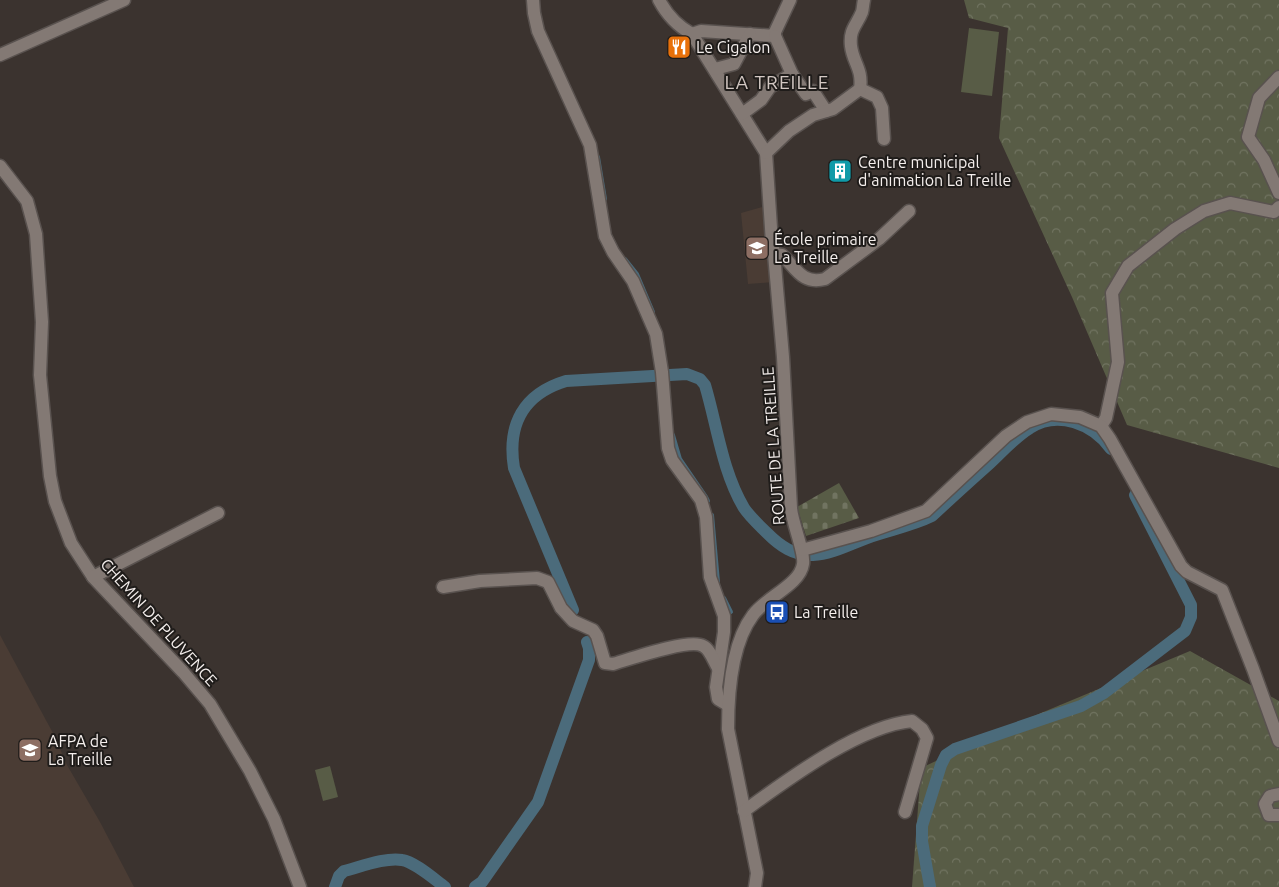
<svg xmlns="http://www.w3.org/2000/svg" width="1279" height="887" font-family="Ubuntu,sans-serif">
<defs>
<pattern id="forest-crowns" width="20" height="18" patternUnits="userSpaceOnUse" patternTransform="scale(1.25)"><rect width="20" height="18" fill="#585c46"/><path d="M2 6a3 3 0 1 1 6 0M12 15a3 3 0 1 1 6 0" fill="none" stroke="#717461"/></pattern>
<pattern id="cemetery-stones" width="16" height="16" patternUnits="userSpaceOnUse" patternTransform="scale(1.25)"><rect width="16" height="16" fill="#585c46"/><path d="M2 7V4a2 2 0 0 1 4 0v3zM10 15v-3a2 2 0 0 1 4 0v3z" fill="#717461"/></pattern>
</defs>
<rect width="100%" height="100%" fill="#3b332f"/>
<g fill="#4a3c34">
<polygon points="766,206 773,282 748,284 741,213"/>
<polygon points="0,635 54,735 67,765 100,822 134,887 0,887"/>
</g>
<g fill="url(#forest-crowns)">
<polygon points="964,0 1279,0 1279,468 1127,425 1072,297 999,138 1008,28 969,18"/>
<polygon points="1190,651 1279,701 1279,887 912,887 921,768 1017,723"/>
</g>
<polygon fill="url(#cemetery-stones)" points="839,483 859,518 806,536 797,507"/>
<g fill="#585c46">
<polygon points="969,28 999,32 992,96 961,92"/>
<polygon points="330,766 338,797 323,801 315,770"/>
</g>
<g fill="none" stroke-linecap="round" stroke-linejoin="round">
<g stroke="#4b6b7b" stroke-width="4">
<polyline points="598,157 605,199"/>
<polyline points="625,259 637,274 653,312"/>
<polyline points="673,435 680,459 706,497 708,501"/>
<polyline points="712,515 718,582"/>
<polyline points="724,598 731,612"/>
</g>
<g stroke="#4b6b7b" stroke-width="12">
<path d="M 573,610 L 514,468 C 507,425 523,394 566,381 L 687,374 L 700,379 L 705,385 C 717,425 722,471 744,508 C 750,517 759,525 767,533 C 780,546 794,556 813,555 C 832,554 850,544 867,538 C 889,530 912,526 932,516 C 951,498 970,481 989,464 C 1002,452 1015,437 1030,428 C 1058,410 1093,424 1111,449"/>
<path d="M 335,887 L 339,876 L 344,871 C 360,867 386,857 402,860 C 415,862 434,879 445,887"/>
<polyline points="475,887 482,882 538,802 589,660 589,648 587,642"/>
<polyline points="930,887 922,841 922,826 941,765 946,755 955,749 1081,706 1104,693 1185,631 1191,617 1191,605 1135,495"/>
</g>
<g stroke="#59524f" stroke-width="15">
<g id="street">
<polyline points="533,0 534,13 538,31 590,145 605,236 613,252 633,281 656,334 662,372 668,448 672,460 701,500 706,517 710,577 724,616 724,632 716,687 718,699 728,705"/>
<path d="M 659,0 C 667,15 677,26 692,34 L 766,153 L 772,243 L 774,254 L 783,357 L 791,508 C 792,522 805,553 803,564 C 800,585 766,597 753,615 C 731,644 728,693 728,729 L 757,873 L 755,887"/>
<polyline points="692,34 701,31 775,36 775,32 790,0"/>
<polyline points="0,55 124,0"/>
<polyline points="715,69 734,64 750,34"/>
<polyline points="792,74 806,94 813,91 826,111"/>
<polyline points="1279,77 1259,98 1248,137 1264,160 1279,193"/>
<path d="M 860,89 C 863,69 853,63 851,46 C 849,29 857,25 862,12 C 863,9 863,4 864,0"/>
<polyline points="860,89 877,97 882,108 884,139"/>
<polyline points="742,114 761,100 770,87 792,74 775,36"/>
<polyline points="766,153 789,131 813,115 833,109 860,89"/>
<polyline points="0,166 27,201 36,234 42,322 40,375 50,476 55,501 71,543 93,577 183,672 210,704 250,771 274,819 300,887"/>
<path d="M 774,254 L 782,255 C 796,268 802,285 825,279 L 879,239 L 909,211"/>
<polyline points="1101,426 1106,418 1118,362 1112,293 1128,266 1175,229 1204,211 1230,203 1274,212 1279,207"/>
<polyline points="802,550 871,531 926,511 1006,436 1027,422 1051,414 1080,417 1101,426 1110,439 1181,566 1187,572 1222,590 1253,669 1279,741"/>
<polyline points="93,577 218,513"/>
<path d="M 443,587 L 480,581 L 537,578 L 548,582 L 561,608 L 573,621 L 593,630 L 597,636 L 605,663 L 613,664 C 630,659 690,638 703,646 C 710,649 714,662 718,668"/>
<polyline points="1279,794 1270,796 1265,804 1269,815 1279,815"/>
<path d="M 744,811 C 787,780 859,726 912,721 L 922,729 L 927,738 L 905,812"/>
</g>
</g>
<use href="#street" stroke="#837974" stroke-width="12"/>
</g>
<defs>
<g id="restaurant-square" transform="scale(1.25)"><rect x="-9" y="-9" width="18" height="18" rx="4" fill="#e8710a" stroke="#1f1c1a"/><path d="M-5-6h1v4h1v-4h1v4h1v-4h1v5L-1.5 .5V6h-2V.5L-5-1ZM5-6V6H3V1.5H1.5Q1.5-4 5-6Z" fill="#fff"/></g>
<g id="building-square" transform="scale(1.25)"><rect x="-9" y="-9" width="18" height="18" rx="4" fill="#0f9aa8" stroke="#1f1c1a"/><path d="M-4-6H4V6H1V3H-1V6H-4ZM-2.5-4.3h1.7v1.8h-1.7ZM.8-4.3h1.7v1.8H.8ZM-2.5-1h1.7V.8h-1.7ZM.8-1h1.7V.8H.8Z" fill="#fff"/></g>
<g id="school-square" transform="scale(1.25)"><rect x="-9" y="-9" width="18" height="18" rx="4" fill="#8d6e63" stroke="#1f1c1a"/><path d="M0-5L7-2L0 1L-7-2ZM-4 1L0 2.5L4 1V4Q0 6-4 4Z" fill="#fff"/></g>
<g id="bus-square" transform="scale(1.25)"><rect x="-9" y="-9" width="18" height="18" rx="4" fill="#1a4fb4" stroke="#1f1c1a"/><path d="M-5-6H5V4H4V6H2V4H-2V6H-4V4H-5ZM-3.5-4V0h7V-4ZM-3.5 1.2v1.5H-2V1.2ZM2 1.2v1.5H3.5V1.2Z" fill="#fff"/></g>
</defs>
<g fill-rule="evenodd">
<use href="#restaurant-square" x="679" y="47"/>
<use href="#building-square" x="840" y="171"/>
<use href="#school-square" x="757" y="248"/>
<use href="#bus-square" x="777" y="612"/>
<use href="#school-square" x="30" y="750"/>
</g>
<g text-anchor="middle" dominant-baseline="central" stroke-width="4" stroke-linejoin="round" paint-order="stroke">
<g font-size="16" fill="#f5efed" stroke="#1f1c1a" text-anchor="start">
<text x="696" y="47">Le Cigalon</text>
<text x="858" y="162">Centre municipal<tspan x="858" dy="18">d'animation La Treille</tspan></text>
<text x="774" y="239">École primaire<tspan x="774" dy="18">La Treille</tspan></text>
<text x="794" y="612">La Treille</text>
<text x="48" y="741">AFPA de<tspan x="48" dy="18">La Treille</tspan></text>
</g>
<g font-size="16" fill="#f5efed" stroke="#1f1c1a">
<text transform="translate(773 446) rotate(-94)">ROUTE DE LA TREILLE</text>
<text transform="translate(159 622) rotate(48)">CHEMIN DE PLUVENCE</text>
</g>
<g font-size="19" letter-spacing="1" fill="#d3c8c3" stroke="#1f1c1a">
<text x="777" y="82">LA TREILLE</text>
</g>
</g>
</svg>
